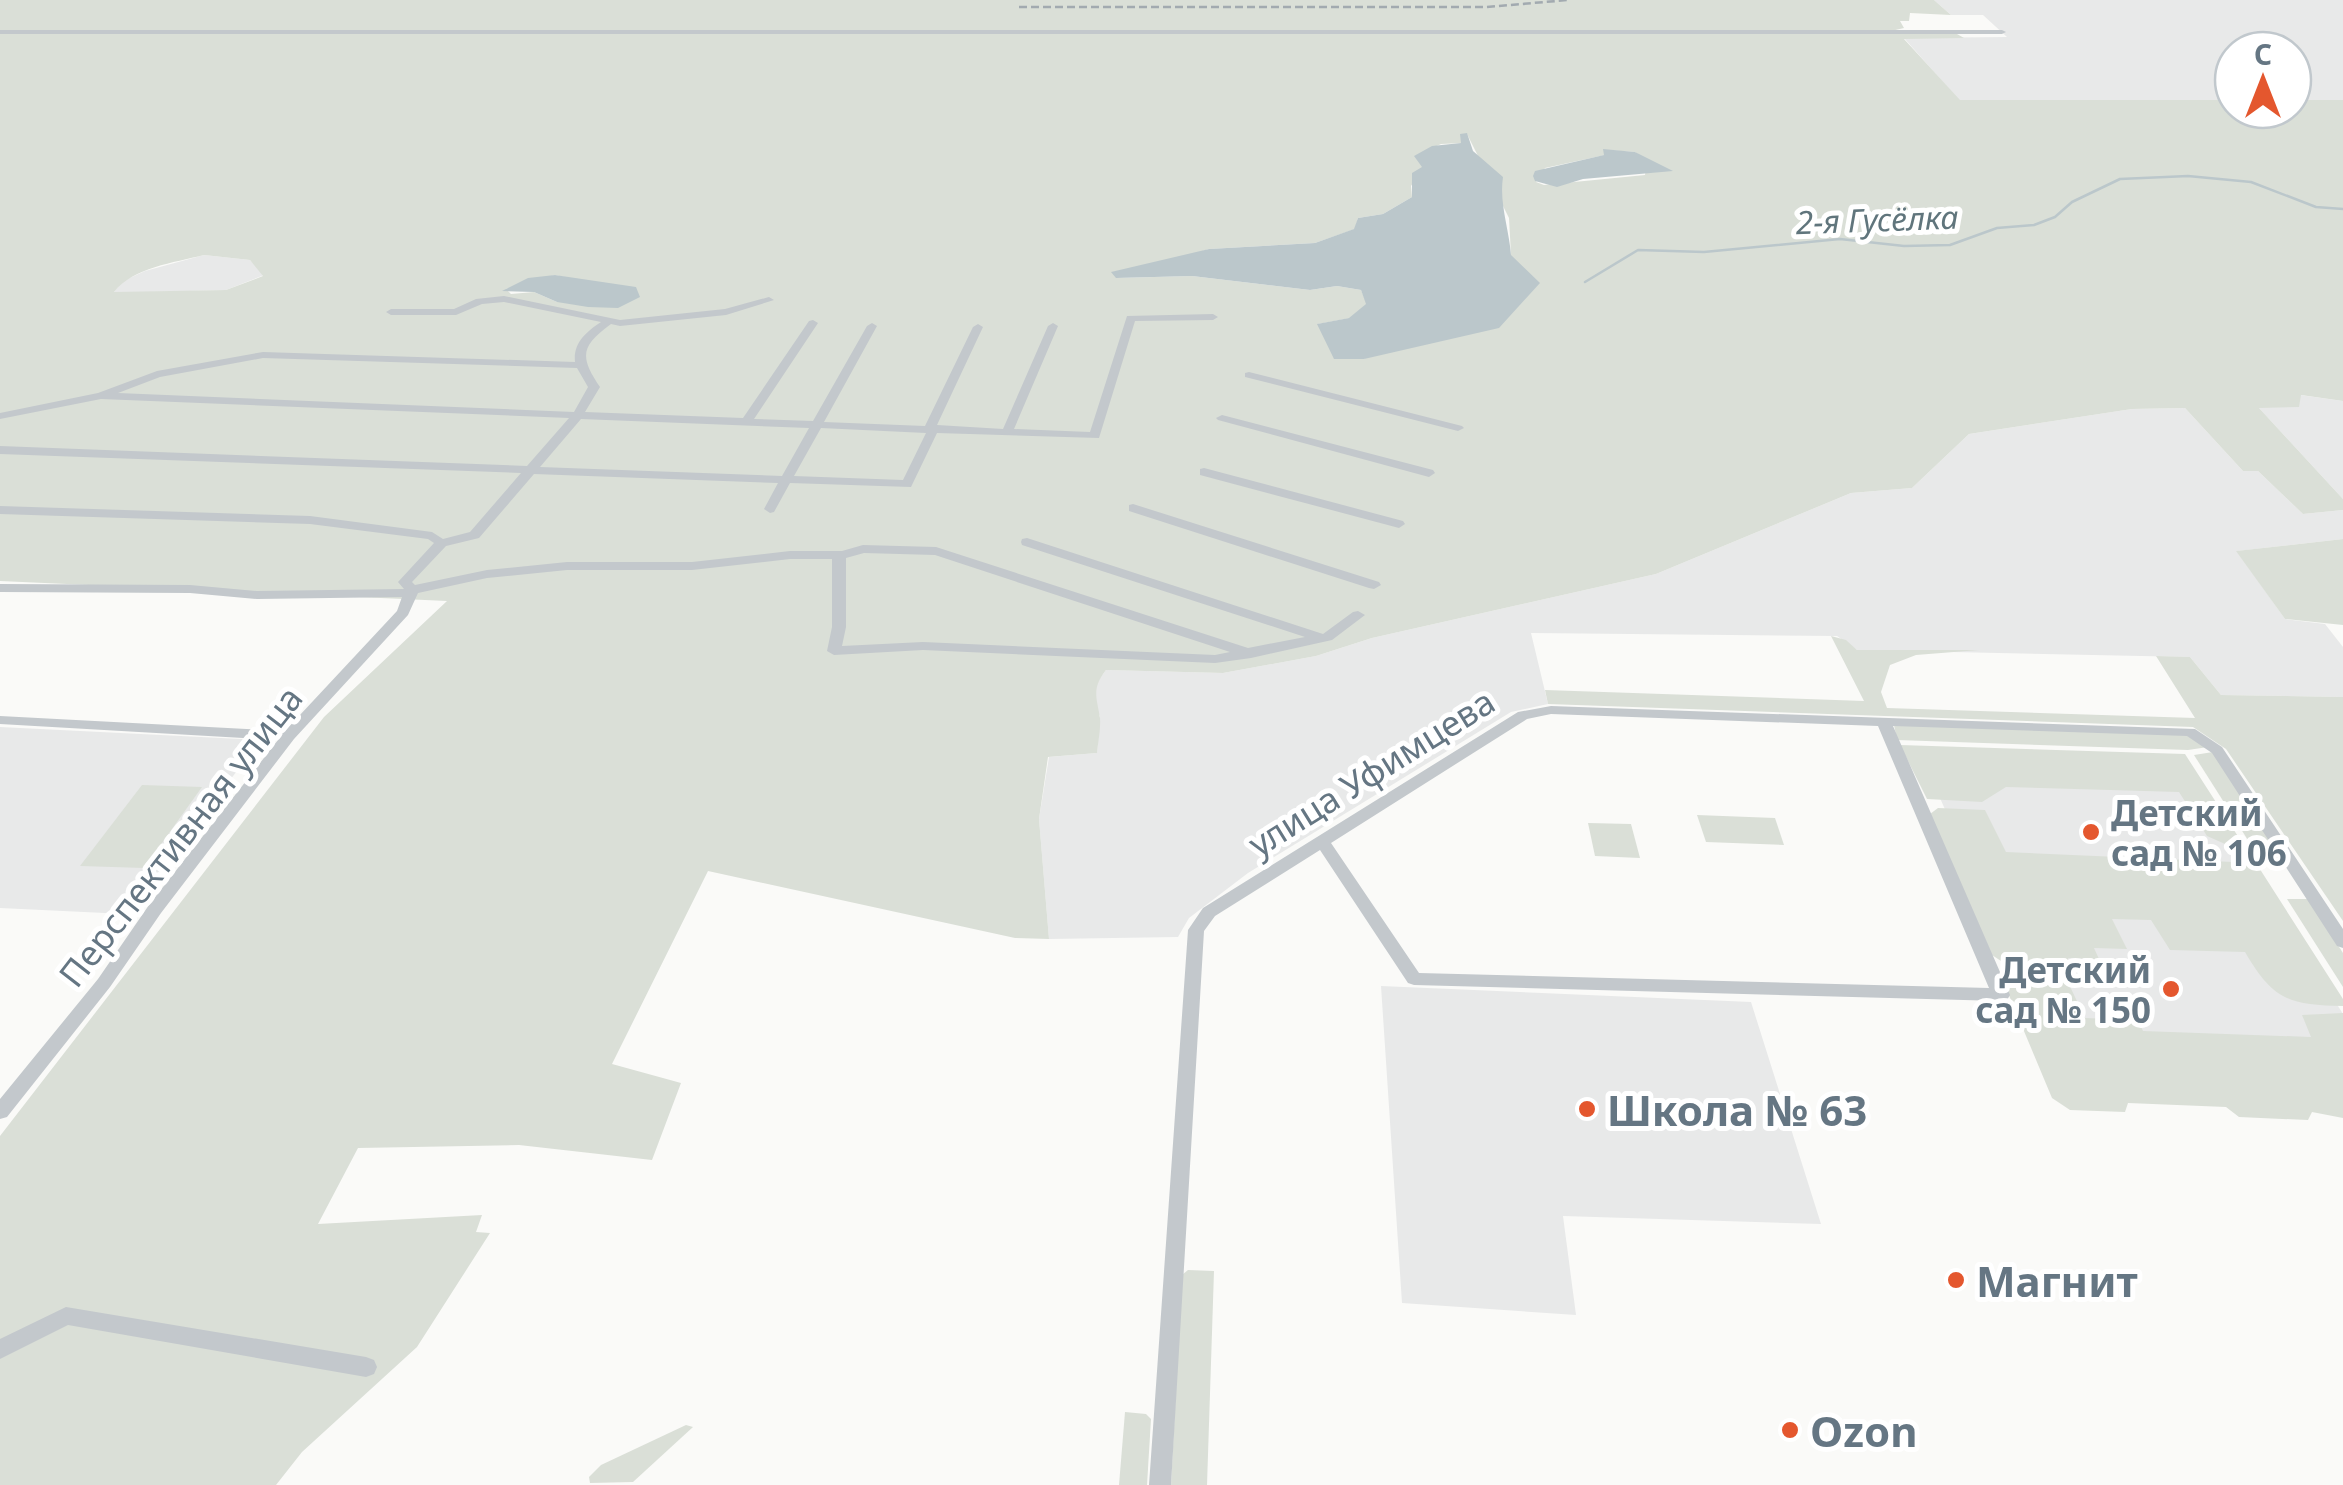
<svg xmlns="http://www.w3.org/2000/svg" width="2343" height="1485" font-family="'Noto Sans',sans-serif">
<rect width="100%" height="100%" fill="#fafaf8"/>
<g fill="#e8e9e9">
<polygon points="1934,0 2343,0 2343,100 2293,100 2293,50 2233,50 2233,100 1959,100 1904,38 2007,37 1983,15 1951,15"/>
<polygon points="204,255 250,260 264,275 226,290 113,293 123,281 145,271"/>
<polygon points="2300,395 2343,401 2343,499 2258,407 2298,407"/>
<polygon points="2185,408 2243,471 2258,471 2303,514 2343,510 2343,539 2237,551 2285,619 2325,624 2343,647 2343,697 2221,695 2190,657 1857,650 1837,636 1531,633 1548,704 1511,712 1248,873 1189,918 1178,937 1049,939 1039,819 1049,757 1097,753 1100,716 1093,705 1097,682 1106,670 1223,673 1316,656 1372,638 1656,574 1851,493 1912,488 1969,434 2132,409"/>
<polygon points="0,727 261,740 126,914 0,908"/>
<polygon points="1918,747 2178,756 2265,889 1972,872"/>
<polygon points="1979,904 2279,912 2343,1014 2343,1096 2054,1085"/>
<polygon points="1381,986 1751,1002 1821,1224 1563,1216 1576,1315 1402,1303"/>
</g>
<g fill="#dadfd7" fill-rule="evenodd">
<polygon points="0,0 1934,0 1951,15 1910,13 1909,21 1900,21 1904,28 1891,31 0,31"/>
<path d="M 0,34 L 1957,34 L 1964,38 L 1904,39 L 1960,100 L 2233,100 L 2233,110 L 2293,110 L 2293,100 L 2343,100 L 2343,401 L 2301,395 L 2299,407 L 2259,408 L 2343,499 L 2343,510 L 2303,514 L 2258,471 L 2243,471 L 2185,408 L 2132,409 L 1969,434 L 1912,488 L 1851,493 L 1656,574 L 1372,638 L 1316,656 L 1223,673 L 1106,670 C 1091,689 1097,698 1100,718 C 1101,728 1098,742 1097,753 L 1048,757 L 1039,819 L 1049,939 L 1015,938 L 708,871 L 612,1064 L 681,1083 L 652,1160 L 519,1145 L 358,1148 L 318,1224 L 482,1215 L 476,1232 L 490,1233 L 417,1347 L 302,1452 L 276,1485 L 0,1485 L 0,1136 L 324,717 L 447,601 L 0,581 ZM 1467,134 L 1509,218 L 1511,255 L 1364,359 L 1335,359 L 1318,324 L 1350,318 L 1367,304 L 1361,290 L 1337,286 L 1310,290 L 1192,276 L 1117,278 L 1209,249 L 1315,243 L 1355,229 L 1358,218 L 1383,214 L 1412,197 L 1411,186 L 1423,167 L 1415,156 L 1441,144 L 1462,143 ZM 1604,150 L 1635,152 L 1647,161 L 1645,175 L 1544,185 L 1536,182 L 1545,168 L 1605,155 ZM 204,255 L 250,260 L 263,276 L 226,290 L 114,292 C 134,267 173,263 204,255 ZM 555,275 L 588,282 L 557,302 L 534,292 L 511,294 L 506,289 Z"/>
<polygon points="2343,539 2343,625 2285,619 2236,551"/>
<polygon points="1831,636 1846,640 1857,650 1979,650 1916,655 1890,665 1881,692 1887,708 2195,718 2156,656 2190,657 2221,695 2343,697 2343,921 2226,749 2193,727 1548,704 1545,690 1864,701"/>
<polygon points="1894,725 2184,734 2208,747 2188,750 1897,740"/>
<polygon points="1900,745 2185,754 2250,855 2207,836 2179,792 2006,787 1982,802 1927,799"/>
<polygon points="2213,752 2279,854 2277,856 2258,856 2194,755"/>
<polygon points="142,785 202,787 144,868 80,866"/>
<path d="M 1938,808 L 1985,810 L 2006,852 L 2256,863 L 2343,999 L 2343,1006 C 2289,1005 2273,1000 2245,952 L 2170,950 L 2151,920 L 2112,919 L 2127,949 L 2094,948 L 2099,959 L 2068,958 L 2070,965 L 2062,969 L 2010,967 L 1992,955 L 1930,814 Z"/>
<polygon points="1697,815 1775,818 1784,845 1706,842"/>
<polygon points="1588,823 1631,824 1640,858 1595,856"/>
<polygon points="2287,899 2308,899 2343,953 2343,987"/>
<polygon points="2011,975 2065,976 2085,1018 2138,1020 2143,1031 2311,1037 2302,1015 2343,1013 2343,1118 2312,1112 2308,1120 2239,1117 2226,1107 2128,1103 2125,1112 2070,1110 2052,1098 2003,981"/>
<polygon points="1188,1270 1214,1271 1207,1485 1171,1485 1182,1275"/>
<polygon points="1125,1412 1146,1414 1151,1419 1147,1485 1119,1485"/>
<polygon points="686,1425 693,1427 633,1482 590,1483 589,1477 601,1465"/>
</g>
<g fill="#bbc7cb">
<path d="M 1467,133 L 1473,151 L 1503,177 C 1499,203 1509,229 1511,255 L 1540,283 L 1499,328 L 1364,359 L 1334,359 L 1317,324 L 1349,318 L 1366,304 L 1361,290 L 1337,286 L 1310,290 L 1192,276 L 1116,278 L 1111,272 L 1209,249 L 1315,243 L 1354,229 L 1358,218 L 1383,214 L 1412,197 L 1412,173 L 1422,167 L 1414,156 L 1432,146 L 1461,143 L 1460,134 Z"/>
<polygon points="1603,149 1635,152 1673,171 1583,179 1557,187 1535,181 1533,176 1535,171 1604,155"/>
<polygon points="555,275 636,287 640,297 618,308 588,307 557,302 534,292 502,291 528,278"/>
</g>
<g fill="none" stroke-linecap="round" stroke-linejoin="round">
<polyline stroke="#bbc7cb" stroke-width="2.5" points="1585,282 1638,250 1704,252 1840,239 1904,246 1950,245 1997,228 2034,225 2055,217 2072,202 2120,179 2188,176 2251,182 2316,207 2343,209"/>
<g fill="#c3c8cc" fill-rule="evenodd">
<polygon points="0,30 2002,30 2006,32 2002,34 0,34"/>
<path d="M 504,296 L 620,320 L 725,309 L 769,297 L 774,300 L 726,315 L 620,326 L 611,324 C 581,346 579,356 600,387 L 585,412 L 743,418 L 809,321 L 813,320 L 818,323 L 754,419 L 813,421 L 867,326 L 872,323 L 877,326 L 824,422 L 925,426 L 973,327 L 978,324 L 983,327 L 937,425 L 1003,429 L 1048,326 L 1053,323 L 1058,326 L 1014,429 L 1090,432 L 1127,316 L 1213,314 L 1218,317 L 1213,320 L 1135,321 L 1099,438 L 937,433 L 911,487 L 790,483 L 774,512 L 770,513 L 764,509 L 778,483 L 534,474 L 479,538 L 446,546 L 412,582 L 415,585 L 487,570 L 567,562 L 692,562 L 790,551 L 842,551 L 863,545 L 936,547 L 1248,648 L 1305,637 L 1022,545 L 1021,542 L 1022,539 L 1027,538 L 1323,634 L 1353,612 L 1358,611 L 1365,615 L 1332,640 L 1251,658 L 1215,663 L 923,650 L 834,655 L 827,651 L 832,627 L 832,559 L 790,559 L 692,570 L 567,570 L 487,578 L 418,593 L 408,615 L 294,739 L 161,913 L 110,987 L 7,1117 L 0,1119 L 0,1099 L 98,979 L 149,905 L 278,740 L 0,724 L 0,716 L 285,731 L 397,611 L 402,597 L 257,599 L 190,593 L 0,592 L 0,584 L 190,585 L 257,591 L 404,589 L 398,582 L 434,543 L 428,539 L 310,524 L 0,514 L 0,506 L 310,516 L 432,532 L 443,539 L 470,532 L 521,473 L 0,454 L 0,446 L 527,466 L 569,418 L 101,399 L 0,419 L 0,413 L 98,393 L 157,371 L 263,352 L 575,362 C 573,343 586,332 601,322 L 504,302 L 482,304 L 456,315 L 391,315 L 386,312 L 391,309 L 454,309 L 476,299 ZM 263,358 L 577,368 L 588,387 L 574,412 L 118,393 L 160,377 ZM 581,419 L 809,428 L 782,476 L 540,467 ZM 821,428 L 926,433 L 903,480 L 794,476 ZM 864,553 L 935,555 L 1230,652 L 1215,655 L 923,642 L 842,646 L 846,627 L 846,558 Z"/>
<polygon points="1249,372 1462,426 1464,428 1458,431 1245,377 1245,373"/>
<polygon points="1222,415 1433,470 1435,473 1429,477 1218,420 1216,418"/>
<polygon points="1204,468 1403,521 1405,524 1399,528 1200,475 1200,469"/>
<polygon points="1133,504 1379,582 1381,585 1374,589 1369,588 1129,511 1129,505"/>
<path d="M 1551,706 L 2195,729 L 2222,747 L 2343,929 L 2343,948 L 2337,946 L 2212,753 L 2187,736 L 1893,726 L 2010,995 L 2007,1000 L 2001,1001 L 1414,985 L 1408,983 L 1320,850 L 1215,916 L 1204,931 L 1171,1485 L 1149,1485 L 1188,930 L 1203,908 L 1518,712 ZM 1551,714 L 1878,726 L 1989,988 L 1419,973 L 1331,843 L 1527,719 Z"/>
<polygon points="66,1307 366,1357 374,1360 377,1367 374,1374 366,1377 68,1325 0,1359 0,1339"/>
</g>
<polyline stroke="#a2aab0" stroke-width="2.5" stroke-dasharray="8 4" stroke-linecap="butt" points="1019,7 1487,7 1568,0"/>
</g>
<g fill="#e4572e" stroke="#fff" stroke-width="4">
<circle cx="2091" cy="832" r="10"/>
<circle cx="2171" cy="989" r="10"/>
<circle cx="1587" cy="1109" r="10"/>
<circle cx="1956" cy="1280" r="10"/>
<circle cx="1790" cy="1430" r="10"/>
</g>
<g text-anchor="middle" dominant-baseline="central" stroke-width="10" stroke-linejoin="round" paint-order="stroke">
<g font-size="32" font-style="italic" fill="#60757c" stroke="#fff">
<text transform="translate(1877 219) rotate(-2)">2-я Гусёлка</text>
</g>
<g font-size="35" fill="#657683" stroke="#fff">
<text transform="translate(1371 772) rotate(-32)">улица Уфимцева</text>
<text transform="translate(180 836) rotate(-52)">Перспективная улица</text>
</g>
<g font-size="35" font-weight="bold" fill="#657683" stroke="#fff" text-anchor="start">
<text x="2111" y="812">Детский<tspan x="2111" dy="40">сад № 106</tspan></text>
<text x="2151" y="969" text-anchor="end">Детский<tspan x="2151" dy="40">сад № 150</tspan></text>
</g>
<g font-size="42" font-weight="bold" fill="#657683" stroke="#fff" text-anchor="start">
<text x="1607" y="1109">Школа № 63</text>
<text x="1976" y="1280">Магнит</text>
<text x="1810" y="1430">Ozon</text>
</g>
</g>
<g transform="translate(2263 80)"><circle r="48" fill="#ffffff" stroke="#c1c8cd" stroke-width="2.5"/>
<path d="M0-8L18 38L0 25L-18 38Z" fill="#e4572e"/>
<text y="-15" font-size="28" font-weight="bold" text-anchor="middle" fill="#657683">С</text>
</g>
</svg>
